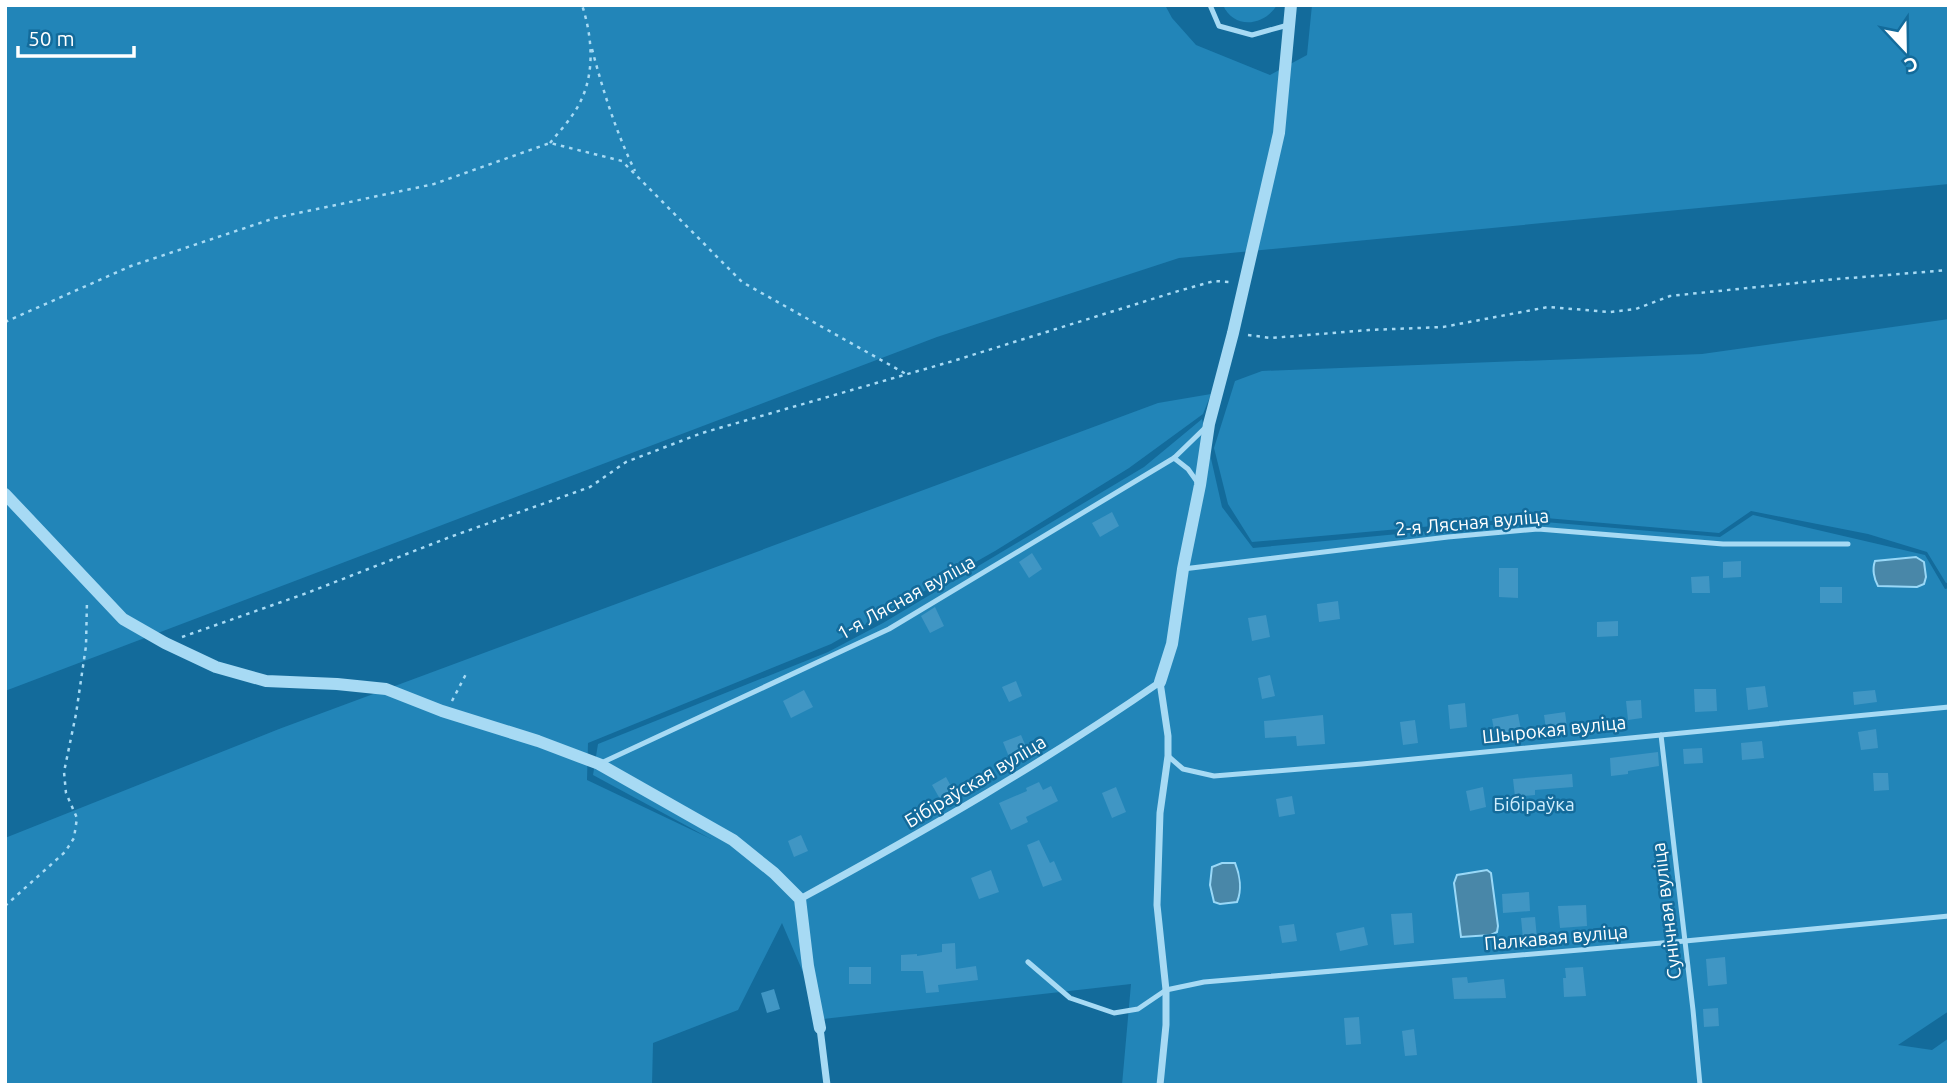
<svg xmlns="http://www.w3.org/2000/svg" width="1954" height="1090" font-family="Ubuntu,sans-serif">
<rect width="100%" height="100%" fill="#136b9b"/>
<g fill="#2285b8">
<polygon points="5,5 1165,5 1172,18 1196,45 1270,75 1307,55 1312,5 1949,5 1949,184 1179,258 937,337 5,691"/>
<path d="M 1223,5 L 1277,5 C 1264,26 1234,30 1223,5 Z"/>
<polygon points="1949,319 1949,582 1946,583 1927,552 1868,534 1751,511 1719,533 1534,517 1252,542 1228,504 1214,448 1235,381 1262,371 1702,354"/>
<polygon points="1211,394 1203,414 1129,468 995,551 831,644 588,743 587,780 711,839 593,775 598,744 828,652 883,623 1144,467 1202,419 1222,507 1253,548 1533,521 1720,537 1753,515 1925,555 1945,589 1949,588 1949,1011 1898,1045 1932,1050 1949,1038 1949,1085 1122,1085 1131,984 823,1019 782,923 738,1010 653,1043 652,1085 5,1085 5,838 279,729 1158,403"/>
</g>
<g fill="#4987a8" stroke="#99d8f7" stroke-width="2">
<path d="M 1916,557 L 1924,562 L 1926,577 L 1924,584 L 1917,587 L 1878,586 C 1874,579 1872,569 1875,561 Z"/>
<path d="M 1222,863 L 1235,863 C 1240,875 1242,890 1237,902 L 1220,904 L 1214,902 L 1210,885 L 1212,867 Z"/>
<polygon points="1487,870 1491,873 1498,926 1497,932 1491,935 1461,937 1454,883 1457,875"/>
</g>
<g fill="#4096c4">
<polygon points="1112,512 1119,526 1100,537 1092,523"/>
<polygon points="1032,553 1042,569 1029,578 1019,562"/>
<polygon points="1741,561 1741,577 1723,578 1723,562"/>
<polygon points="1499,568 1518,568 1518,598 1499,597"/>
<polygon points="1709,576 1710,593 1692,593 1691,577"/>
<rect x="1820" y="587" width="22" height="16"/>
<polygon points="1338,601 1340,619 1319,622 1317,604"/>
<polygon points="935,607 944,626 930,633 921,616"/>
<polygon points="1266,615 1270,637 1252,641 1248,618"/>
<polygon points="1618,621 1618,636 1597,637 1597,622"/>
<polygon points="1270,675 1275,696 1262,699 1258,678"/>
<polygon points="1016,681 1022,696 1009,702 1002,687"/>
<polygon points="1765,686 1768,707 1748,710 1746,688"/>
<polygon points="1694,689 1716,689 1717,711 1695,712"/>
<polygon points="804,690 813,707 791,718 783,701"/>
<polygon points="1875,690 1877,702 1854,705 1853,692"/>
<polygon points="1641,700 1642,718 1628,720 1626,701"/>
<polygon points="1465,703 1467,727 1450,729 1448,705"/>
<polygon points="1565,712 1567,727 1546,729 1544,715"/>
<polygon points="1518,714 1521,730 1495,735 1492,719"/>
<polygon points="1323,715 1325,744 1297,746 1296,736 1265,738 1264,721"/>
<polygon points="1415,720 1418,743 1403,745 1400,722"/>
<polygon points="1876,729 1878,748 1861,750 1858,732"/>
<polygon points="1021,735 1027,749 1009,757 1003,742"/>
<polygon points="1762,741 1764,758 1742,760 1741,743"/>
<polygon points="1702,748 1703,763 1684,764 1683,749"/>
<polygon points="1658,752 1659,766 1628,771 1628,774 1611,776 1610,758"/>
<polygon points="1873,773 1888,773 1889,790 1874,791"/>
<polygon points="1572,774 1573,787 1535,790 1535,795 1515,797 1513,779"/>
<polygon points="946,777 954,792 940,799 932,785"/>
<polygon points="1039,782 1043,790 1051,786 1058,801 1026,817 1028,822 1011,830 999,803 1027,791 1026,788"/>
<polygon points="1116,787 1126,812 1112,818 1102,793"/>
<polygon points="1483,787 1486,807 1470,811 1466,791"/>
<polygon points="1292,796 1295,814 1279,817 1276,799"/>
<polygon points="801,835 808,851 794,857 788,841"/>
<polygon points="1039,840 1050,863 1054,861 1062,880 1043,887 1027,845"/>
<polygon points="991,870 999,892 979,899 971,878"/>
<polygon points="1529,892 1530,911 1503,913 1502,894"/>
<polygon points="1586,905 1587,926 1560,928 1558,906"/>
<polygon points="1412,913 1414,943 1394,945 1391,914"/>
<polygon points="1535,917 1537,938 1523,939 1521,918"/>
<polygon points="1294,924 1297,941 1282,943 1279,926"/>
<polygon points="1364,927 1368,945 1340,951 1336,933"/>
<polygon points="955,943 956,969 976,966 978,980 938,985 939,992 926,993 923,971 901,971 901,955 917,954 917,956 942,952 942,944"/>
<polygon points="1725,957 1727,984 1708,986 1706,959"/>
<rect x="849" y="967" width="22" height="17"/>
<polygon points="1583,967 1586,996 1564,997 1563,978 1566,978 1565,968"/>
<polygon points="1467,977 1468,983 1504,979 1506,998 1454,999 1452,978"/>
<polygon points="774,989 780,1009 767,1013 761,993"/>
<polygon points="1718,1008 1719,1026 1704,1027 1703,1009"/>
<polygon points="1359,1017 1361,1044 1346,1045 1344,1018"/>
<polygon points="1414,1029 1417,1055 1405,1056 1402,1031"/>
</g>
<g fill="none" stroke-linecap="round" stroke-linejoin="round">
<g stroke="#a7daf4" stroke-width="2.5" stroke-dasharray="3.5 5" stroke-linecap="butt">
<path d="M 592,49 C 603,91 616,132 635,171"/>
<path d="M 550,143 C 557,134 565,126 571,117 C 596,84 594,42 582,5"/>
<polyline points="5,322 131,266 275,218 434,184 550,143 622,161 742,282 906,374"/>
<polyline points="1248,335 1271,338 1369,330 1443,327 1548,307 1610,312 1636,309 1670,296 1825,280 1949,270"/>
<polyline points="182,637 307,593 450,537 590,487 626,462 702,433 953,361 1175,292 1214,281 1230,282"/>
<polyline points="452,701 466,674"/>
<polyline points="5,906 65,852 74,838 77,818 66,793 64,772 76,714 86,646 87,600"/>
</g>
<g stroke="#a7daf4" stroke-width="5">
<polyline points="1210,5 1219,26 1252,35 1288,25"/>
<polyline points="1174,458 1188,469 1198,483"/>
<polyline points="1183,569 1448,537 1538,529 1723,544 1848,544"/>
<polyline points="1661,735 1693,1010 1700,1085"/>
<polyline points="1168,756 1183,769 1214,776 1362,764 1949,707"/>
<polyline points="599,764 889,629 1174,458 1207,426"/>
<polyline points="1028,962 1070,998 1114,1013 1138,1009 1166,990 1204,982 1685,941 1949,916"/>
</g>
<g stroke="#a7daf4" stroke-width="7">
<path d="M 800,899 C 923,832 1045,762 1160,682 L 1168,736 L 1168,756 L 1160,813 L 1157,905 L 1166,990 L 1166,1025 L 1160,1085"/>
<polyline points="820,1028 827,1085"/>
</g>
<g stroke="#a7daf4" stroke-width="12">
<polyline points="5,494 123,619 165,643 216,667 266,681 337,684 386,689 442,711 538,741 599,764 733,840 774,873 800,899 808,966 820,1028"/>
<polyline points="1160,682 1172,644 1183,569 1200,485 1209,424 1233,333 1279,133 1291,5"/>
</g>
</g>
<g text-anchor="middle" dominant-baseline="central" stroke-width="5" stroke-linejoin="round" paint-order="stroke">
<g font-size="19" fill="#fff" stroke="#136b9b">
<text transform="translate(1472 522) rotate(-5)">2-я Лясная вуліца</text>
<text transform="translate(906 597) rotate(-29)">1-я Лясная вуліца</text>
<text transform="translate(1554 729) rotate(-6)">Шырокая вуліца</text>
<text transform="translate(975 781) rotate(-31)">Бібіраўская вуліца</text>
<text transform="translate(1666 911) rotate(-97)">Сунічная вуліца</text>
<text transform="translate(1556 937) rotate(-5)">Палкавая вуліца</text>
</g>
<g font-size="19" fill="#cfeefd" stroke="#136b9b">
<text x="1534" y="804">Бібіраўка</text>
</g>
</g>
<rect width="1954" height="1090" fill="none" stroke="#ffffff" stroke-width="14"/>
<g transform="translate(1905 49) rotate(158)" stroke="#136b9b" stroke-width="5" paint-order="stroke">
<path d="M0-5L12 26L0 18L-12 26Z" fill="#ffffff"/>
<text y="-10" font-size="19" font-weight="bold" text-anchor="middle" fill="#ffffff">С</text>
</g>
<path d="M18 46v10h116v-10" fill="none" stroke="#ffffff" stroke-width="3.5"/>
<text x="28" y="46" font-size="21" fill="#ffffff" stroke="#136b9b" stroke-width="5" paint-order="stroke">50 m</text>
</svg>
